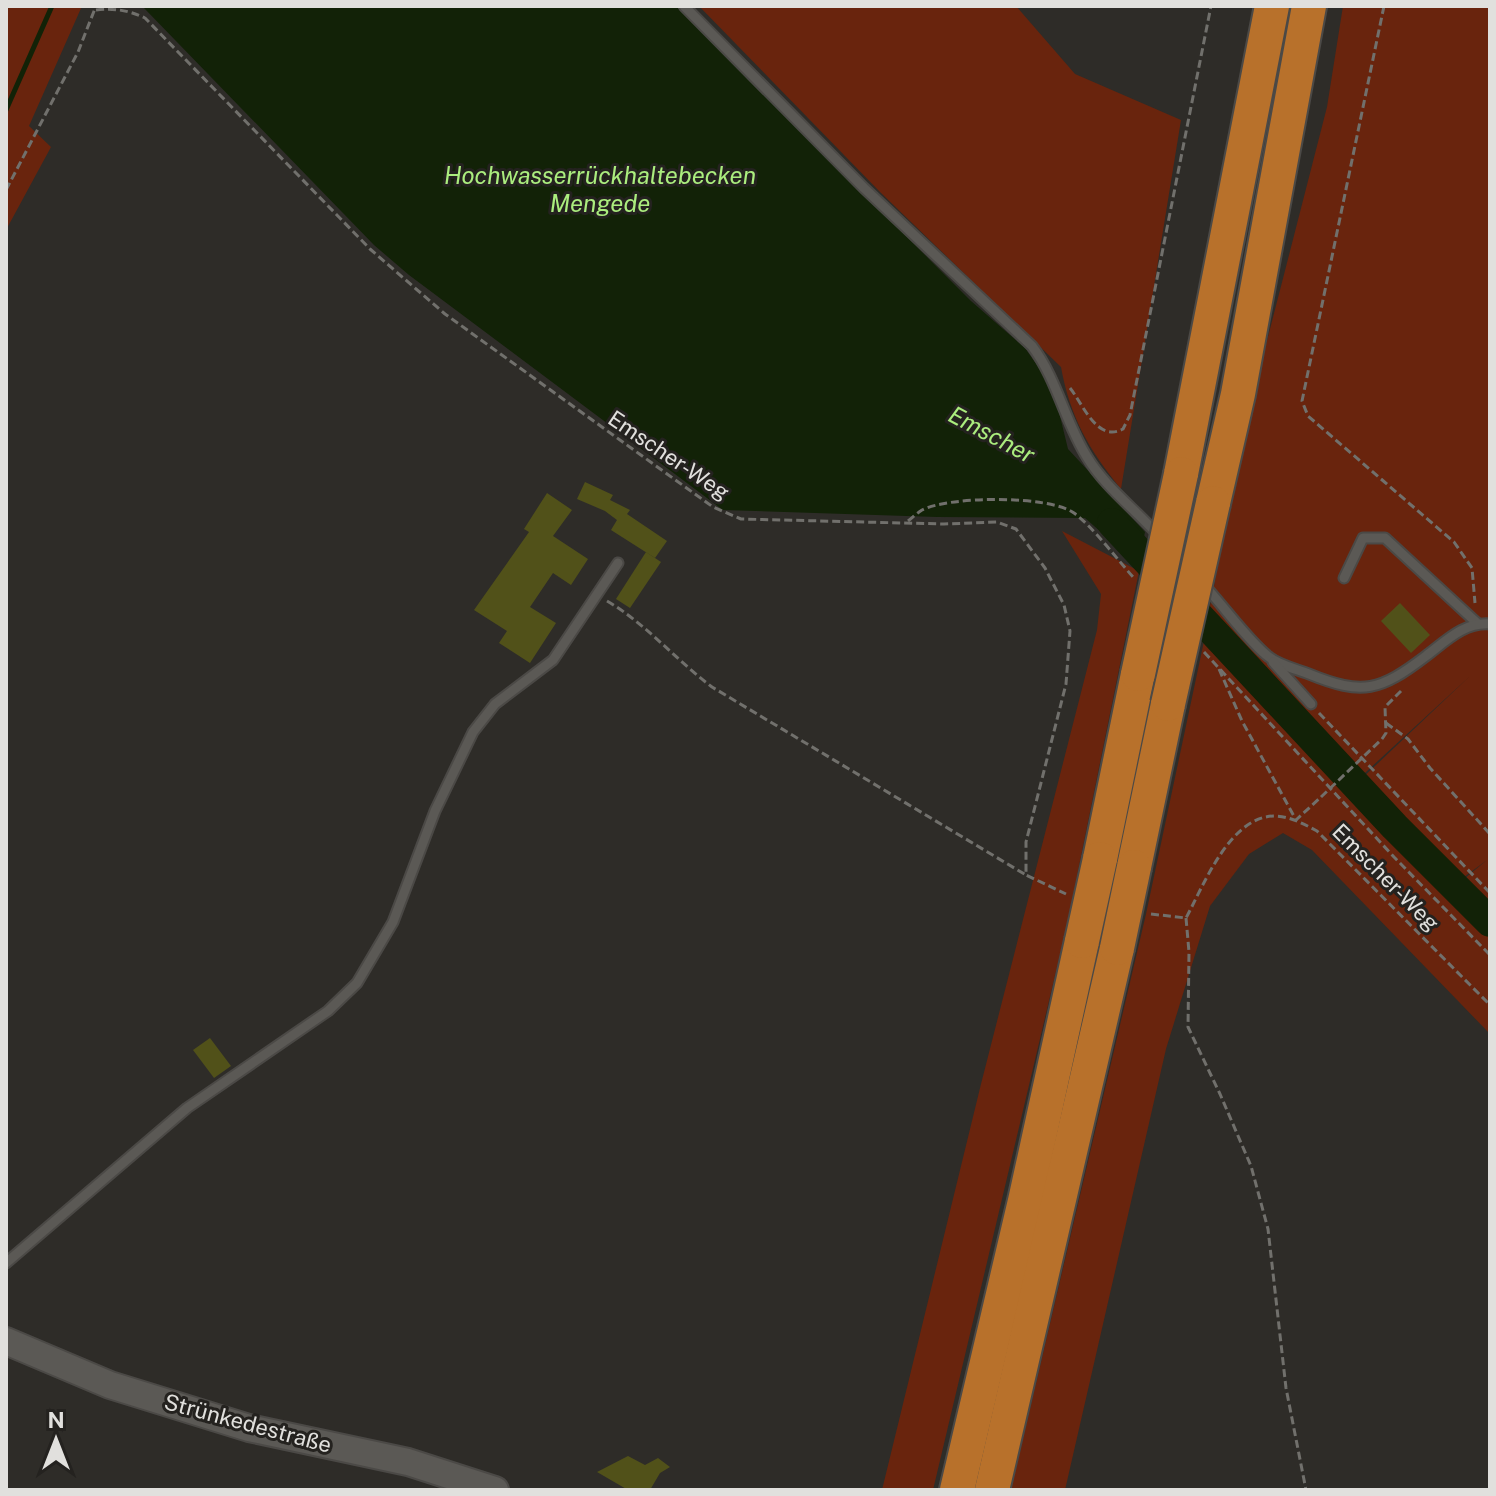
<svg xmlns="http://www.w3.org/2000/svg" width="1496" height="1496" font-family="'Public Sans',sans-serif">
<rect width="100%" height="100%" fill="#2e2c28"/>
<g fill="#69240d" fill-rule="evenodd">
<polygon points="6,6 82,6 29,126 51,147 6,230"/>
<path d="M 699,6 L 1016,6 L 1075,74 L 1181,120 L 1121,489 C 1089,450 1070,417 1061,367 L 880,192 Z"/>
<path d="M 1343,6 L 1490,6 L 1490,1034 L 1312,850 L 1283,833 L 1249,854 L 1210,906 L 1166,1049 L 1065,1490 L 1011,1490 L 1146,914 L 1207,627 L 1325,751 L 1207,621 L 1250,407 L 1327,107 ZM 1470,676 L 1357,783 L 1456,883 L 1487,860 L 1453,888 L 1354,783 Z"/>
<polygon points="1062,531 1139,571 1067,925 933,1490 882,1490 981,1084 1097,630 1101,594"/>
</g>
<polygon fill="#122207" points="138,6 676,6 971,301 1025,348 1044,375 1057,404 1068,449 1145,532 1138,565 1085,518 937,517 723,510 409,275 374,245 144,8"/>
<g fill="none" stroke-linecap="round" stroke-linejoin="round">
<polyline stroke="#122207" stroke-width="5" points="6,110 52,6"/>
<polyline stroke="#122207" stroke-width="30" points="1112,523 1395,827 1490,922"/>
</g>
<g fill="#515119">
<polygon points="585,482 613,495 610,500 630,510 627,514 667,541 655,558 611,530 617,520 605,511 577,499"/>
<polygon points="547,493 572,510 553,536 588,559 571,585 553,573 530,607 556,623 530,663 499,643 507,631 474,610 529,532 524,529"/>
<polygon points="646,552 661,562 630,608 616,599"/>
<polygon points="1400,603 1430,635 1411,653 1381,621"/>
<polygon points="210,1038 231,1066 214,1078 193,1050"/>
<polygon points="628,1456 645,1465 658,1458 670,1467 660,1473 650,1490 628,1490 597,1472"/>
</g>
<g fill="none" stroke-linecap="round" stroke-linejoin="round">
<g stroke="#4b4946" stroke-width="13">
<g id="service">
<path d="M 684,6 L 864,188 L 1032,346 C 1057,379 1065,422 1087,457 C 1105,487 1135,509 1158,535"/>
<polyline points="1344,578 1363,538 1385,538 1477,623"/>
<path d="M 1203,584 C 1222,604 1249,642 1269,657 C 1279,665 1296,669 1309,674 C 1363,696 1380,691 1426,656 C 1446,641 1464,622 1490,624"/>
<polyline points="1273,662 1311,704"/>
<polyline points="6,1263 187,1108 328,1011 357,983 393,922 435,811 473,732 495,704 553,660 618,563"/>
</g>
</g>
<g stroke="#4b4946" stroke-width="30">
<polyline id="secondary" points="6,1341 110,1385 249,1428 408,1462 495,1490"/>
</g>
<g stroke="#4b4946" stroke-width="38">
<g id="motorway">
<polyline points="1181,474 1272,6"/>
<polyline points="1213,503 1238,394 1309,6"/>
<polyline points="1100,859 1138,674"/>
<polyline points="1134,867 1168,704"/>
<polyline points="957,1490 1025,1201 1082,941"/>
<polyline points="992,1490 1117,948"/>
</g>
</g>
<g stroke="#71706c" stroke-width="3" stroke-dasharray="8 4" stroke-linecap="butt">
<polyline points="1384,6 1302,401 1308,416 1454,542 1472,568 1475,603"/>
<path d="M 96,10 C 114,8 128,10 145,18 L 370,249 L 445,314 L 713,507 L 741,519 L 944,524 L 997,522 L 1016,529 L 1045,568 L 1064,605 L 1070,631 L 1066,684 L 1026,842 L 1026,875 L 1066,894"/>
<polyline points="6,190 78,52 96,6"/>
<path d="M 1070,388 C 1083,404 1097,443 1123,429 L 1130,415 L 1211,6"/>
<path d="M 908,521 C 912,518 917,513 922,510 C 949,496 1049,495 1074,513 C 1092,526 1117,559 1133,577"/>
<path d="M 607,601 C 645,623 676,660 712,687 L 1026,875"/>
<polyline points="1204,652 1394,857 1490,955"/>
<polyline points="1219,669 1242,721 1296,820 1321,797"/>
<polyline points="1319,713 1490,893"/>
<polyline points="1386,723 1408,739 1430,768 1490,834"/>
<polyline points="1382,739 1386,733 1385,707 1401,691"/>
<path d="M 1151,914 L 1186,918 C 1204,885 1230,815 1276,816 C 1291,817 1304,824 1317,831 L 1490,1005"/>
<polyline points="1186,918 1189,952 1188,1027 1220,1094 1251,1166 1268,1229 1286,1388 1306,1490"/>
</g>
<use href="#service" stroke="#5b5955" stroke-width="9"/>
<use href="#secondary" stroke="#5b5955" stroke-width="26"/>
<use href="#motorway" stroke="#b8712b" stroke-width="34"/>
<g stroke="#4b4946" stroke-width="38" stroke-linecap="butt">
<g id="motorway-bridge">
<polyline points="1138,674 1181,474"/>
<polyline points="1168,704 1213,503"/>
<polyline points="1082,941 1100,859"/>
<polyline points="1117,948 1134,867"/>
</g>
</g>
<polyline stroke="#71706c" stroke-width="3" stroke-dasharray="8 4" stroke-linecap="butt" points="1321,797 1382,739"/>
<use href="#motorway-bridge" stroke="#b8712b" stroke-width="34"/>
</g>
<g text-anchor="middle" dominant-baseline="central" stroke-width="6" stroke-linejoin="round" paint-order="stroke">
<g font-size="22" fill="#e1e0dd" stroke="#24221f">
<text transform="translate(669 455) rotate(34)">Emscher-Weg</text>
<text transform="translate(1386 877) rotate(45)">Emscher-Weg</text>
<text transform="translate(248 1423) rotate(15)">Strünkedestraße</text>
</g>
<g font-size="24" font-style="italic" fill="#abed7e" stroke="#24221f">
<text x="600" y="175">Hochwasserrückhaltebecken<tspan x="600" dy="28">Mengede</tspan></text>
<text transform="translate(992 434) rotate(28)">Emscher</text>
</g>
</g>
<rect width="1496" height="1496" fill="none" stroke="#e1e0dd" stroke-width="16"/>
<g transform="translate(56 1440)" stroke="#24221f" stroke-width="6" paint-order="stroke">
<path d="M0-6L14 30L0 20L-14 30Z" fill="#e1e0dd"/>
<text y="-12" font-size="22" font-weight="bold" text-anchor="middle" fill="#e1e0dd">N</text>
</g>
</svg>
